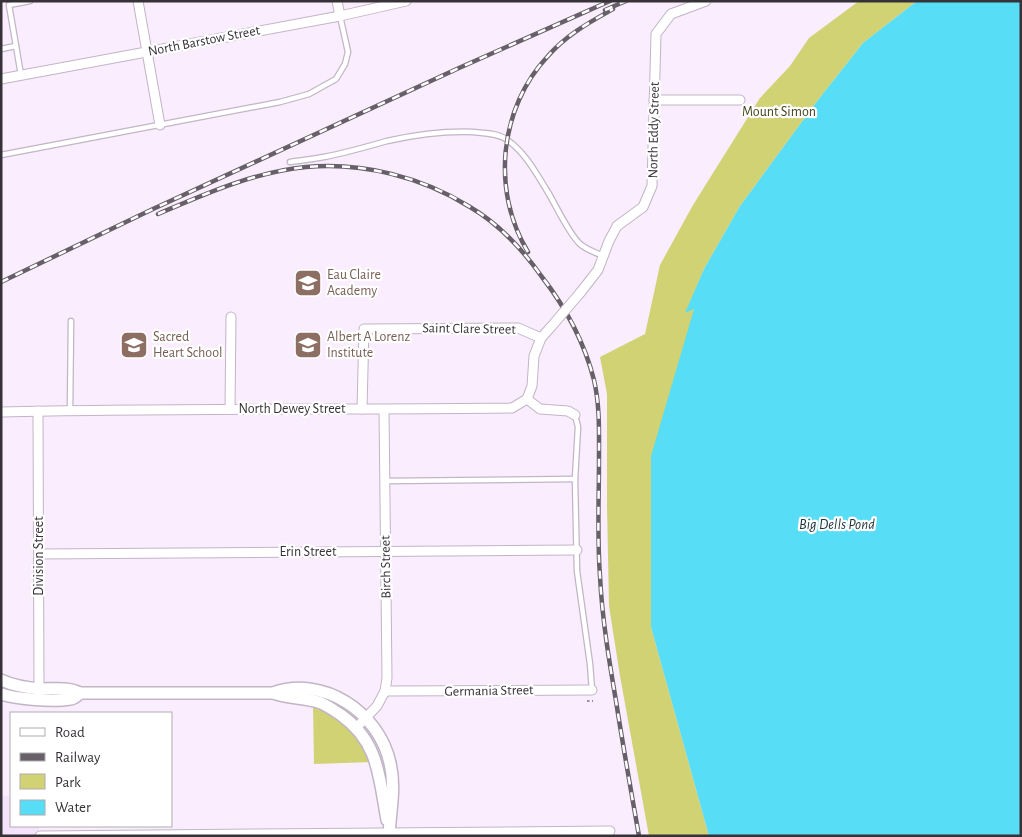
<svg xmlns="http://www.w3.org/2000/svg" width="1022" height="837" font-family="'Alegreya Sans',sans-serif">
<rect width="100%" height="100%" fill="#faedfe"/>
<polygon fill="#f5e3fb" points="1,796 11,796 11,826 39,826 39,836 1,836"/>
<g fill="#d0d274">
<polygon points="859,1 917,1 863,43 818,100 740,206 704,269 686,312 694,308 651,627 709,836 649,836 620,676 609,606 607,505 607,394 600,357 645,334 660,265 693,205 760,98 790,66 809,38"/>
<polygon points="313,705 322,708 354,732 372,762 314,764"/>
</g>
<polygon fill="#57ddf5" points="917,1 1021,1 1021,836 709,836 651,627 651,456 694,309 685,313 704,269 740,206 818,100 863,43"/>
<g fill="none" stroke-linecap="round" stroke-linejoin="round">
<g stroke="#c1b5c6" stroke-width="7">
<g id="service">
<polyline points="1,49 16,46"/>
<polyline points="21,75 9,5 30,1"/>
<polyline points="1,155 280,102 309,94 336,79 345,64 348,52 340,16"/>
<path d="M 290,162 C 302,160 313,159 324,157 C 345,153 366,147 387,141 C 414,135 445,131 473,132 C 484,133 497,133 506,139 C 524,151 535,171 546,189 C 555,203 568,233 580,244 C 587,250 595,252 603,256"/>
<polyline points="70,411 71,321"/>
<polyline points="575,415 578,427 575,479 577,571 590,664 592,690"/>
<polyline points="385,481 575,479"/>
</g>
</g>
<g stroke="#c1b5c6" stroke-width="11">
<g id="minor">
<polyline points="138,1 160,125"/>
<polyline points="337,1 340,16"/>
<polyline points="1,79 340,16 406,1"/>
<polyline points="654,100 740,100"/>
<polyline points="580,293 598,270 609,241 617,226 643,207 652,186 656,34 671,14 706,1"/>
<polyline points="527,399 532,386 534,356 541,338 550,328"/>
<polyline points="527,399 540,409 568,411 575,415"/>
<polyline points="230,409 231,317"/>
<polyline points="362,409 364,329 518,328 541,338"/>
<polyline points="38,411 39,694"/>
<path d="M 1,412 C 172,408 342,410 512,408 L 527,399"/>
<polyline points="39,554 577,550"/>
<polyline points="385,691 592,690"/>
<polyline points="356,728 377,706 385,691 387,678 384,410"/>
<polyline points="40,836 610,831"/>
</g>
</g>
<g stroke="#c1b5c6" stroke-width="14">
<g id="secondary">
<path d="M 1,680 C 14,686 27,688 41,689 C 55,689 68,687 80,693 L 273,693 C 323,675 379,712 390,763 C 396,788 390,811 389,836"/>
<path d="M 273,693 C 288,699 305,697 321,703 C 328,706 335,711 341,715 C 379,742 379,777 387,820"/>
<path d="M 1,694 C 17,699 53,702 70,699 C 74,699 77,696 80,693"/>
</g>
</g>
<polyline stroke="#988f9a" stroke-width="2" stroke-dasharray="2.5 2.5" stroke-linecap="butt" points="587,701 593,701"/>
<use href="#service" stroke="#fff" stroke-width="4.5"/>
<use href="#minor" stroke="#fff" stroke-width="9"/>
<use href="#secondary" stroke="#fff" stroke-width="11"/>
<g stroke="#676069" stroke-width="4.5">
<g id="rail">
<polyline points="605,10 626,1"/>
<path d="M 158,214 C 205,194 254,172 306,167 C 363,162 422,177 470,207 C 499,224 523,250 542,277 C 566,308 584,341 594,380 C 600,406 599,433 599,460 C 599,499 597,538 600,576 C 602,618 609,660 616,701 C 623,746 631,791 639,836"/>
<path d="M 528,252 C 491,191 499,108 548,56 C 566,35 590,22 613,9"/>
<polyline points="1,282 153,209 459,68 610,1"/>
</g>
</g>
<use href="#rail" stroke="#fff" stroke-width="2.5" stroke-dasharray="8" stroke-linecap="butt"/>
<g stroke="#c1b5c6" stroke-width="11" stroke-linecap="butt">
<polyline id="minor-bridge" points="550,328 580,293"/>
</g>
<use href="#minor-bridge" stroke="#fff" stroke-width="9"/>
</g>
<defs>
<g id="school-square" transform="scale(1.4375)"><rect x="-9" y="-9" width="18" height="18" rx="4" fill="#8d6e63" stroke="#fff"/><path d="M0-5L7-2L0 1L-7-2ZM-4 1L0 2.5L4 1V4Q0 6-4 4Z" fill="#fff"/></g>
</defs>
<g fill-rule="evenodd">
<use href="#school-square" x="308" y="283"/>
<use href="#school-square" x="134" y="345"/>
<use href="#school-square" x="308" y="345"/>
</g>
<g text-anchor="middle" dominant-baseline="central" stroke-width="4.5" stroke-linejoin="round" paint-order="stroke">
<g font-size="14" fill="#373238" stroke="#fff">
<text transform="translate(204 41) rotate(-11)">North Barstow Street</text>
<text transform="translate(654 130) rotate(-89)">North Eddy Street</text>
<text transform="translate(469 329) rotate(1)">Saint Clare Street</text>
<text x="292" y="409">North Dewey Street</text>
<text x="308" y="552">Erin Street</text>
<text transform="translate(39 556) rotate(-90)">Division Street</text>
<text transform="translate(386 567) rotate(-91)">Birch Street</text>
<text transform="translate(489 691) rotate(-1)">Germania Street</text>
</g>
<g font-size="14" fill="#43441c" stroke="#fff">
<text x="779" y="112">Mount Simon</text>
</g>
<g font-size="14" fill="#785e54" stroke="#fff" text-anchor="start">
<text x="327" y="275">Eau Claire<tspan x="327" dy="16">Academy</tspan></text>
<text x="153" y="337">Sacred<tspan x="153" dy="16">Heart School</tspan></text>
<text x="327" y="337">Albert A Lorenz<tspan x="327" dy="16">Institute</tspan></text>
</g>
<g font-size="15" font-style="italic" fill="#1c3338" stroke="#fff">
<text x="837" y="524">Big Dells Pond</text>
</g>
</g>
<rect width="1022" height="837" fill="none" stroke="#373238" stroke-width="5"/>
<rect x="10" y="712" width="162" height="115" fill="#ffffff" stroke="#afadaf"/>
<rect x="20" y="728" width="25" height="8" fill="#ffffff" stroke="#afadaf"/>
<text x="55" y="737" font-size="15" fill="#373238">Road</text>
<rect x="20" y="753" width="25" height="8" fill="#676069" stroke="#afadaf"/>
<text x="55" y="762" font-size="15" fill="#373238">Railway</text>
<rect x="20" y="774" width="25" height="15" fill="#d0d274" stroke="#afadaf"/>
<text x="55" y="787" font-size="15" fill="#373238">Park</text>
<rect x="20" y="800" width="25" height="15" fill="#57ddf5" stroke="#afadaf"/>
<text x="55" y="812" font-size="15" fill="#373238">Water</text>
</svg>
